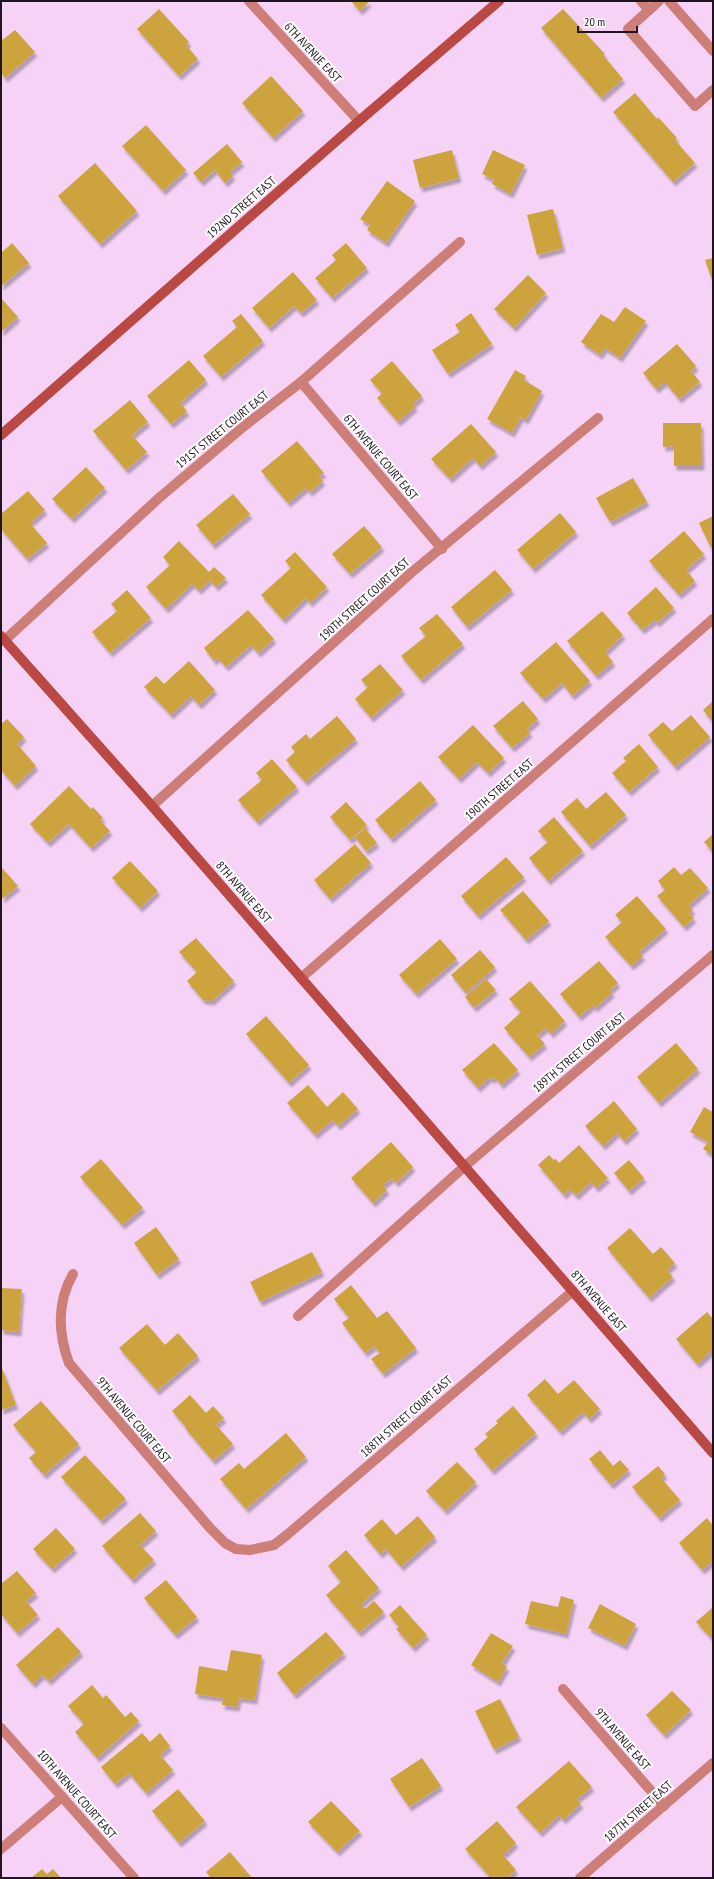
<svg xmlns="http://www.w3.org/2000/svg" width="714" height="1879" font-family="'PT Sans Narrow',sans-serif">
<defs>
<filter id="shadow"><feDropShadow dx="2.5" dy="4.5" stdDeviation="1" flood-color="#0004"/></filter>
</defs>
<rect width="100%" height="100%" fill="#f6d3f6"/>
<g fill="#cda33e" filter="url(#shadow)">
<polygon points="351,1 370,1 360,11"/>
<polygon points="159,9 189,42 186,45 198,59 179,76 137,29"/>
<polygon points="563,9 605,54 603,55 623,79 601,98 541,28"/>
<polygon points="15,30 35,52 5,78 1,73 1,41"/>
<polygon points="271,76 303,111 273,138 242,103"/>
<polygon points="635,93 657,119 658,117 677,138 675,140 695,163 673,182 613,112"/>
<polygon points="146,125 186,170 163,191 122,146"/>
<polygon points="227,144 242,162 230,172 233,176 225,183 215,170 201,182 193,173"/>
<polygon points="452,150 459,178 420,188 413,160"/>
<polygon points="493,150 525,165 511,194 492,184 494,180 482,174"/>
<polygon points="95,163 137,211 100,244 58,196"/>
<polygon points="387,181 415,201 386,243 367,230 370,225 360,219"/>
<polygon points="553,209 563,248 537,255 527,215"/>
<polygon points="12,243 29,263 1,286 1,253"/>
<polygon points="346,243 367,268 332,298 315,278 336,260 332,255"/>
<polygon points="713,258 713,283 705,260"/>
<polygon points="293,272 317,300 301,313 294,306 269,328 252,308"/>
<polygon points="528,275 546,293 514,328 494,309"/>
<polygon points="1,298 18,317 1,332"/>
<polygon points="625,307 646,321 620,358 605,348 600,355 581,342 601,314 614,322"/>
<polygon points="471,313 492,344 448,374 432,350 460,332 455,325"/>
<polygon points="241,314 263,341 221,377 203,356 237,327 232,321"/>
<polygon points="677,344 696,366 691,371 700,382 679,399 665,382 656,389 643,373"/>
<polygon points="189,360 206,380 180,403 187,411 171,424 147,396"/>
<polygon points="392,361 422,396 413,404 415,407 398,422 377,398 382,393 370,380"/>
<polygon points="515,370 526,376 524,380 542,391 526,420 521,417 512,433 487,419"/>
<polygon points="130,400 148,422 132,435 147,452 126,470 93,431"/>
<polygon points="663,423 701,423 702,466 674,466 674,446 663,447"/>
<polygon points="471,424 496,452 480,466 473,458 450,479 431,459"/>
<polygon points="297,441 324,473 319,476 323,481 310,492 306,488 288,503 261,471"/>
<polygon points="86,467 105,488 72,519 52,499"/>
<polygon points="633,478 647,502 610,522 596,498"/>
<polygon points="28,491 45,510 30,523 47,543 27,559 1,529 1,514"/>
<polygon points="233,494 250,514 213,545 196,525"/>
<polygon points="560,513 576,532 533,569 517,550"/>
<polygon points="713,516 713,547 711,548 699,523"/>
<polygon points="364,526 382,547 350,574 332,554"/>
<polygon points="684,531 704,554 686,570 695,581 679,595 649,561"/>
<polygon points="179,541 209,572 214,567 226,578 216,587 210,580 199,590 192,584 166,609 146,587 170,565 163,557"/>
<polygon points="295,552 327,587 310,603 306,598 283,620 261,595 291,568 285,561"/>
<polygon points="495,570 512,590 467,627 451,607"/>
<polygon points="656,587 674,608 657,623 655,620 642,630 627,613"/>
<polygon points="127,590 151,618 110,653 92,632 117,611 111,604"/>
<polygon points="248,610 274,639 258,653 251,645 226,667 218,658 214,661 204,648"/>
<polygon points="602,611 623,635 605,652 613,662 596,676 567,641"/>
<polygon points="437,614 463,644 421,680 401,656 426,636 419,628"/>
<polygon points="556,642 590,681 572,696 562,683 543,699 520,673"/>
<polygon points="189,661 215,690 199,705 191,696 171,715 144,687 156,676 164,684"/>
<polygon points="380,664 403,690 371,718 355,699 368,687 361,680"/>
<polygon points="523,701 538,719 527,729 530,733 512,748 493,726"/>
<polygon points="713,701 713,722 703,710"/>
<polygon points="691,715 710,737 675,767 648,735 663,722 672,731"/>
<polygon points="337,716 356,739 305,782 286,760 295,752 291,747 306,734 310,739"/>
<polygon points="7,719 24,737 17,744 36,766 15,786 1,770 1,724"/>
<polygon points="473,725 504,758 488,773 477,762 459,779 438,757"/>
<polygon points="639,744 658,767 629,792 612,773 626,761 623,758"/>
<polygon points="272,759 297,787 257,822 238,800 262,780 256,773"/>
<polygon points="420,781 436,800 391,839 375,820"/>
<polygon points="69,786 91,809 93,807 103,818 100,820 110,831 91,848 69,824 48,843 30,824"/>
<polygon points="606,792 626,815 590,846 561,812 577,798 586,809"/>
<polygon points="346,802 367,825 350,840 330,817"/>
<polygon points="554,817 583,851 548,881 529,858 548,842 538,831"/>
<polygon points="365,828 377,843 366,851 355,837"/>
<polygon points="713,834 713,852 704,842"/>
<polygon points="355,844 371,863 330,899 314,880"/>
<polygon points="506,857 524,877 478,916 461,896"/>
<polygon points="130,861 158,891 140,908 112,878"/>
<polygon points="674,867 681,875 690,868 708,888 689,905 693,910 689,913 694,918 684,927 657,896 665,890 658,881"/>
<polygon points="2,868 18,886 2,899 1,869"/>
<polygon points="523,891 549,921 526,940 500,910"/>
<polygon points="637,896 666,929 639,952 643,956 631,966 605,937 622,922 615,915"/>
<polygon points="196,938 234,981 212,1001 203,1000 187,981 197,972 179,952"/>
<polygon points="440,939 457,959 416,994 399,975"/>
<polygon points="480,950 495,967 466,993 451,975"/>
<polygon points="599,961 618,983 610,990 612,993 595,1008 593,1005 579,1017 560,994"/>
<polygon points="486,979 496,990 474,1008 465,997"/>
<polygon points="530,981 565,1021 551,1034 546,1028 537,1035 545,1044 529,1057 504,1028 521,1012 509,999"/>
<polygon points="266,1016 309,1065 289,1083 246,1034"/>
<polygon points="494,1043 518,1070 501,1085 495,1077 492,1080 490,1077 478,1088 462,1070"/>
<polygon points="676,1043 698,1069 659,1103 637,1077"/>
<polygon points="308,1085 327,1107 343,1092 358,1109 338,1126 333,1120 315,1135 287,1103"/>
<polygon points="614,1101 637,1129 624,1141 617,1133 603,1146 585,1126"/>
<polygon points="704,1107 713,1112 713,1155 703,1149 708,1142 690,1132"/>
<polygon points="391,1142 413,1167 396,1183 392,1178 383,1185 387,1190 373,1203 351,1178"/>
<polygon points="579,1145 608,1178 596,1188 591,1182 576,1196 570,1189 564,1195 538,1165 549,1155 554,1160 556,1159 559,1163"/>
<polygon points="101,1159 143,1208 122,1225 80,1177"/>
<polygon points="629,1160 644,1178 629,1191 614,1173"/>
<polygon points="156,1227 179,1259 157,1275 134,1243"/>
<polygon points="630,1228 653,1254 661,1247 675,1263 667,1270 673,1277 649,1298 607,1248"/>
<polygon points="312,1252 322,1272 260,1302 250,1282"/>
<polygon points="351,1285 377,1318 387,1311 416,1348 383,1374 371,1359 380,1353 374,1346 365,1353 342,1323 349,1318 334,1299"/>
<polygon points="1,1288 22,1289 19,1332 1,1330"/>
<polygon points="707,1312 713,1319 713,1350 697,1364 676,1339"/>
<polygon points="147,1324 165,1345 178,1333 198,1356 157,1391 119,1348"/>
<polygon points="2,1368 16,1405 1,1410 1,1369"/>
<polygon points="545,1379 558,1394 574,1380 600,1409 589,1419 583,1412 560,1432 527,1395"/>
<polygon points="190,1395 206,1413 213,1406 224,1418 216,1425 233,1444 213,1461 185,1428 186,1427 172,1411"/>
<polygon points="41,1401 79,1444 44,1475 29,1458 36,1452 13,1425"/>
<polygon points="513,1406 536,1433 492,1471 474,1449 488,1437 485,1434 498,1423 496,1421"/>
<polygon points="286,1433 306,1457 246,1509 220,1479 239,1463 244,1469"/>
<polygon points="600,1450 613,1466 620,1460 629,1470 611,1485 589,1459"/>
<polygon points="85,1455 126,1499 101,1521 61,1477"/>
<polygon points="457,1462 476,1482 445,1511 426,1491"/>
<polygon points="658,1466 665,1474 661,1478 680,1500 659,1518 632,1487"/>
<polygon points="140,1513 156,1531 140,1545 154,1560 132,1580 102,1546"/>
<polygon points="418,1516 435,1537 401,1567 386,1549 380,1554 364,1535 382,1519 396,1535"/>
<polygon points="707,1518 713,1526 713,1561 702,1570 679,1543"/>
<polygon points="56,1528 75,1549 52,1569 33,1549"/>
<polygon points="346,1550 379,1588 361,1604 365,1609 374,1601 384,1612 359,1633 326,1595 341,1582 328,1566"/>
<polygon points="17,1571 36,1593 26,1601 38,1615 17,1633 1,1614 1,1584"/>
<polygon points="166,1580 197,1617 175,1635 144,1598"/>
<polygon points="561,1596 574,1600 566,1634 525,1624 531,1601 558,1607"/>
<polygon points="600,1604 636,1624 625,1646 588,1628"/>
<polygon points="400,1605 427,1635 413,1648 396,1629 399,1627 389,1615"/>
<polygon points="713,1607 713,1640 696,1622"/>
<polygon points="58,1627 81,1652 49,1681 42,1675 33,1684 16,1665"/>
<polygon points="326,1632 344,1653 294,1695 277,1673"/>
<polygon points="491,1633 513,1646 502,1663 507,1667 498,1682 471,1665"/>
<polygon points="231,1650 262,1655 255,1700 239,1698 237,1707 222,1705 223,1698 195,1694 199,1666 227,1671"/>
<polygon points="92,1685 103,1698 106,1695 125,1717 131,1712 139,1721 97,1758 75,1732 84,1724 68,1706"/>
<polygon points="672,1691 691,1710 664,1735 646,1715"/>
<polygon points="500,1699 519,1737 494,1750 475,1711"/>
<polygon points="142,1733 150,1742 160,1733 170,1746 160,1755 173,1770 146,1793 129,1773 115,1784 101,1767"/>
<polygon points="422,1758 441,1786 409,1807 390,1779"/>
<polygon points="569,1761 592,1787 577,1799 581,1804 563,1820 559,1815 540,1833 516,1807"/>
<polygon points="178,1789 205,1821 179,1843 152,1811"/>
<polygon points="331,1801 360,1831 337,1852 308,1822"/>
<polygon points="497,1821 516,1843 503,1855 516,1870 507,1878 491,1878 465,1849"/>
<polygon points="230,1852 252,1878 211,1878 206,1872"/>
<polygon points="42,1869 47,1874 53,1869 61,1878 31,1878"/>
</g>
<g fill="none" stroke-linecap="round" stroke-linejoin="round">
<g stroke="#cd7f77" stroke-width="10">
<polyline points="249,1 359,121"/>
<polyline points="641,1 649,10"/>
<polyline points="659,1 628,29 695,106 713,90"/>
<polyline points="669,1 713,51"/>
<polyline points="301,382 442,549"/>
<polyline points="5,640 159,498 243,427 301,382 460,242"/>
<polyline points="152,806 412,572 598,418"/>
<polyline points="301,978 713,619"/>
<path d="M 73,1274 C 57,1302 58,1333 69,1363 L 210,1528 L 225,1543 L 236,1549 L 250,1550 L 274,1545 L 288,1534 L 573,1291"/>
<polyline points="298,1316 465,1166 713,955"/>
<polyline points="563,1689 664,1806"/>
<polyline points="1,1728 134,1878"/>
<polyline points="1,1849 62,1797"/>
<polyline points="580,1878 713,1763"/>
</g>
<g stroke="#bb4943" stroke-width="10">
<polyline points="1,435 359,121 499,1"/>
<polyline points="1,636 152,806 713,1453"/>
</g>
</g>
<g text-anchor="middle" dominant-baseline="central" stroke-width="4" stroke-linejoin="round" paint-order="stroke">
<g font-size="12" fill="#201421" stroke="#fff">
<text transform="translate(313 52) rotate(47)">6TH AVENUE EAST</text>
<text transform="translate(241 207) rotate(-41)">192ND STREET EAST</text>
<text transform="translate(222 429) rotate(-39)">191ST STREET COURT EAST</text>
<text transform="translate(381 457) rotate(50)">6TH AVENUE COURT EAST</text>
<text transform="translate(364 599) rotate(-42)">190TH STREET COURT EAST</text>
<text transform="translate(499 789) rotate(-41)">190TH STREET EAST</text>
<text transform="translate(244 892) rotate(49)">8TH AVENUE EAST</text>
<text transform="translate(579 1052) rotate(-40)">189TH STREET COURT EAST</text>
<text transform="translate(599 1301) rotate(49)">8TH AVENUE EAST</text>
<text transform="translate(406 1416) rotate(-41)">188TH STREET COURT EAST</text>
<text transform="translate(134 1420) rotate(50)">9TH AVENUE COURT EAST</text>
<text transform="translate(623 1739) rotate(49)">9TH AVENUE EAST</text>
<text transform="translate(77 1794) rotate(49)">10TH AVENUE COURT EAST</text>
<text transform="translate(638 1811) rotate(-41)">187TH STREET EAST</text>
</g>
</g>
<rect width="714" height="1879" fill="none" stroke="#201421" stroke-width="4"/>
<path d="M578 26v6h59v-6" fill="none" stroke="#201421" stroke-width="2"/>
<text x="584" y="26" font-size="12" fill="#201421" stroke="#ffffff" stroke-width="3" paint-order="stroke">20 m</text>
</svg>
